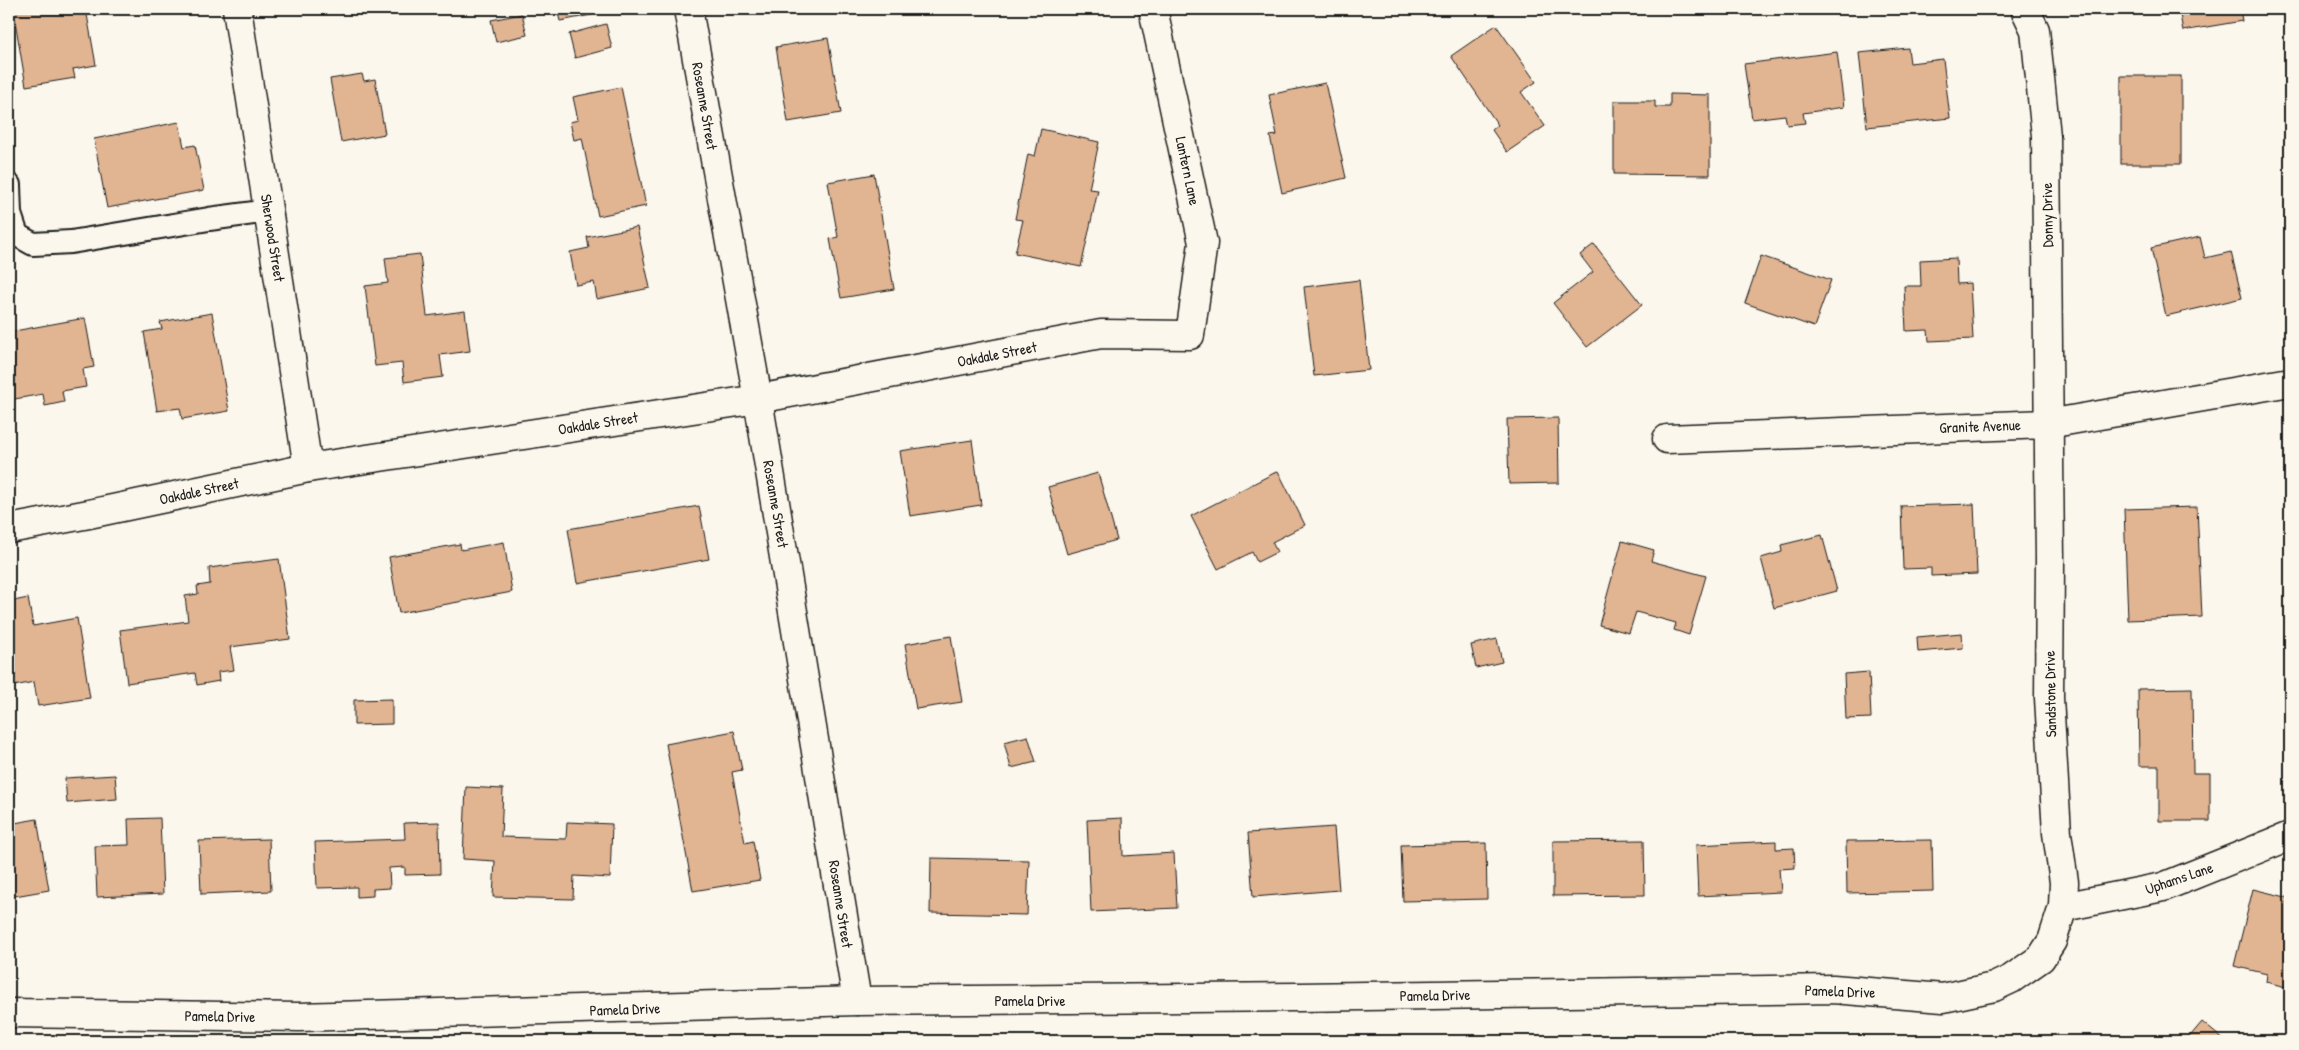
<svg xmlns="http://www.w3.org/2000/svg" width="2299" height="1050" font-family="'Patrick Hand',sans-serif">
<rect width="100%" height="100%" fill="#fbf7ec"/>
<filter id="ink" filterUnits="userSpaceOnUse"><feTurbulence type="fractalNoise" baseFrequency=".02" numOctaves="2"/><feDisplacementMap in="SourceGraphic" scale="10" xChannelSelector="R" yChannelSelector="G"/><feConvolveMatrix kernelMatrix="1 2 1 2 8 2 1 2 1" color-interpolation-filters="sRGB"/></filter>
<g filter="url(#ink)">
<g fill="#e1b492" stroke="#1c1c1c">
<polygon points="13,9 86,9 96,65 73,69 75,78 26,86"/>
<polygon points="557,9 606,9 607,12 560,21"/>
<polygon points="2179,9 2240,9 2242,21 2183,31"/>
<polygon points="522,14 527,35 496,42 491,20"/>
<polygon points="606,24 612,48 575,58 569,34"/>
<polygon points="1496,25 1536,82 1521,92 1545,126 1507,152 1492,130 1498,125 1451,56"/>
<polygon points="828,38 841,113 788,122 776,47"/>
<polygon points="1908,48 1910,63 1943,59 1950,118 1867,127 1859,53"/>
<polygon points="1837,52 1844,107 1803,113 1805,123 1787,125 1785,115 1752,119 1744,64"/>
<polygon points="362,74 364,81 375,79 385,134 341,142 330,79"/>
<rect x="2121" y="76" width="60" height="88"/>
<polygon points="1325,83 1346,178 1282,193 1270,136 1277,135 1269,95"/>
<polygon points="621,87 646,206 598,216 582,138 574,140 570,122 578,120 573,97"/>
<polygon points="1670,94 1710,95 1710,175 1614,174 1614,101 1655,101 1655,107 1670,107"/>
<polygon points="179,122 184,147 195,145 204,190 107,208 94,139"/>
<polygon points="1041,129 1099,142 1089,189 1098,190 1081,267 1015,253 1023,220 1015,219 1028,154 1035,156"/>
<polygon points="874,174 894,289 841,298 830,239 838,237 828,182"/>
<polygon points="637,227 650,288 597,299 594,282 576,285 570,252 589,248 587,237"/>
<polygon points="2200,237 2205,258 2231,252 2242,298 2166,316 2151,248"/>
<polygon points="2287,242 2290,242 2290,261"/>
<polygon points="1594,244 1642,305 1587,347 1553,303 1593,272 1580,255"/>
<polygon points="420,254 427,316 465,311 470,351 440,355 443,377 404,382 402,363 375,366 365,286 388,283 385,258"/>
<polygon points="1761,256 1831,280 1814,327 1745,303"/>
<polygon points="1956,258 1957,284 1970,283 1973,339 1929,341 1928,330 1906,331 1904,286 1921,286 1920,260"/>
<polygon points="1359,280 1369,370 1314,376 1304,287"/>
<polygon points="212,313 229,411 182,419 180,408 157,411 144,332 162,329 160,322"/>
<polygon points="85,318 94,367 83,369 86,387 62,391 64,402 45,406 43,394 9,400 9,332"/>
<polygon points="1558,418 1559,483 1509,484 1507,419"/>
<polygon points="972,440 981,505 910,516 900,451"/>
<polygon points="1278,471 1305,525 1272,542 1277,552 1257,562 1252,552 1218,569 1191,516"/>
<polygon points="1098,473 1117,540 1067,554 1048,487"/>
<polygon points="1974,504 1977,574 1931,576 1931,568 1903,569 1901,506"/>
<polygon points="699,506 709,559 577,583 568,529"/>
<polygon points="2197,507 2202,617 2128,620 2124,509"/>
<polygon points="1822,535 1837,591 1774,608 1761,558 1782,552 1781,545"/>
<polygon points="1622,541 1654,550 1651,561 1706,576 1689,635 1674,630 1676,623 1636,612 1629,633 1599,625"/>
<polygon points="504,542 512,592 399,613 389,557 460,544 461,550"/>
<polygon points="279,559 290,639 230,647 234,670 218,672 219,681 197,685 195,673 127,683 120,630 188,621 185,596 198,594 197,586 210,584 209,568"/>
<polygon points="28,598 33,626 77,618 90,698 38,706 34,682 9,687 9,602"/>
<polygon points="1962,633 1963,648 1918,652 1917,637"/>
<polygon points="951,636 962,702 916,709 905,644"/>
<polygon points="1497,639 1502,662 1476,668 1471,645"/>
<polygon points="1869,672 1871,718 1846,719 1844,674"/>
<polygon points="2192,688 2193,773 2210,773 2210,821 2159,821 2159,766 2139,766 2138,689"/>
<polygon points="392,699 392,724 354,725 354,700"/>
<polygon points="734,731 742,770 732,772 745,843 753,841 760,880 693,891 666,744"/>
<polygon points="1028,736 1036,762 1011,768 1004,742"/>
<polygon points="115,775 117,799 67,803 65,778"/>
<polygon points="466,787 503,789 501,837 566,839 567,822 612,824 610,878 574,876 573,899 493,897 495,861 463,859"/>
<polygon points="160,818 163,894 97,897 95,846 129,845 128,819"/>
<polygon points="1122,818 1123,856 1174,853 1177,908 1091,912 1087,820"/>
<polygon points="37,819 49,890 9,897 9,824"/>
<polygon points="439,822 440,874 405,875 405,867 389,868 390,888 373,889 373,896 357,897 357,887 317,888 315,842 405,839 404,823"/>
<polygon points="1334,827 1339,890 1253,897 1248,833"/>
<polygon points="269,839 271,891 201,894 199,841"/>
<polygon points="1644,840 1645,895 1553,896 1553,841"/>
<polygon points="1932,840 1933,891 1847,893 1846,841"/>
<polygon points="1776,841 1776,849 1794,848 1795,868 1779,869 1781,892 1698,896 1696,845"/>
<polygon points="1486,843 1487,899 1403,901 1401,845"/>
<polygon points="931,858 1029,860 1027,915 930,913"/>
<polygon points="2253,889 2290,898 2290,988 2266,982 2267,974 2234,966"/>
<polygon points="2202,1022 2225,1041 2186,1041"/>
</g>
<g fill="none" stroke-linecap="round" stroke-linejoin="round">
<g stroke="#1c1c1c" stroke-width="26">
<polyline id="lane" points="9,185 10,214 17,235 33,244 71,242 209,219 269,211"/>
</g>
<g stroke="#1c1c1c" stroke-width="31">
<g id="street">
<polyline points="237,9 308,468"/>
<polyline points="688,9 758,399 857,1001"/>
<polyline points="1667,439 2048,424 2290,382"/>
<polyline points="9,529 89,514 308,468 758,399 1101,334 1190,335 1203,243 1153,9"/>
<polyline points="2063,907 2163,887 2290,836"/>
<polyline points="9,1013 299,1017 857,1001 1299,997 1833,989 1943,998 1994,987 2011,979 2041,958 2052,941 2063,907 2064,882 2057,833 2049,698 2050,562 2046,136 2035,30 2025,9"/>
</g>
</g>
<use href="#lane" stroke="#fbf7ec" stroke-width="22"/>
<use href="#street" stroke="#fbf7ec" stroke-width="28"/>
</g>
</g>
<g text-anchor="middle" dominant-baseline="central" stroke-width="4" stroke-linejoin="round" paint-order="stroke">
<g font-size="15" fill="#1c1c1c" stroke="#fbf7ec">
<text transform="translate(705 106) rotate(80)">Roseanne Street</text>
<text transform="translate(1188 171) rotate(78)">Lantern Lane</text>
<text transform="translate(2047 215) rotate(-91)">Donny Drive</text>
<text transform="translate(273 238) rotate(81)">Sherwood Street</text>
<text transform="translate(997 354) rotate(-11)">Oakdale Street</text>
<text transform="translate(598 423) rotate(-9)">Oakdale Street</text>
<text transform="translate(1980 426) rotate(-2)">Granite Avenue</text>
<text transform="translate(199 491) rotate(-12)">Oakdale Street</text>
<text transform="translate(776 504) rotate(80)">Roseanne Street</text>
<text transform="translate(2050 694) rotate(-91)">Sandstone Drive</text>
<text transform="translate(2179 878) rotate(-19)">Uphams Lane</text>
<text transform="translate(841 904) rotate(81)">Roseanne Street</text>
<text transform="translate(1840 991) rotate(2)">Pamela Drive</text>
<text transform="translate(1435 995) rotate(-1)">Pamela Drive</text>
<text x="1030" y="1000">Pamela Drive</text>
<text transform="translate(625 1009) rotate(-2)">Pamela Drive</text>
<text transform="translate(220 1016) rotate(1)">Pamela Drive</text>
</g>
</g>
<rect width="2299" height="1050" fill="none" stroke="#fbf7ec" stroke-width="30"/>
<rect x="15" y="15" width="2269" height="1020" fill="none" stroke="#1c1c1c" stroke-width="2" filter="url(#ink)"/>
</svg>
